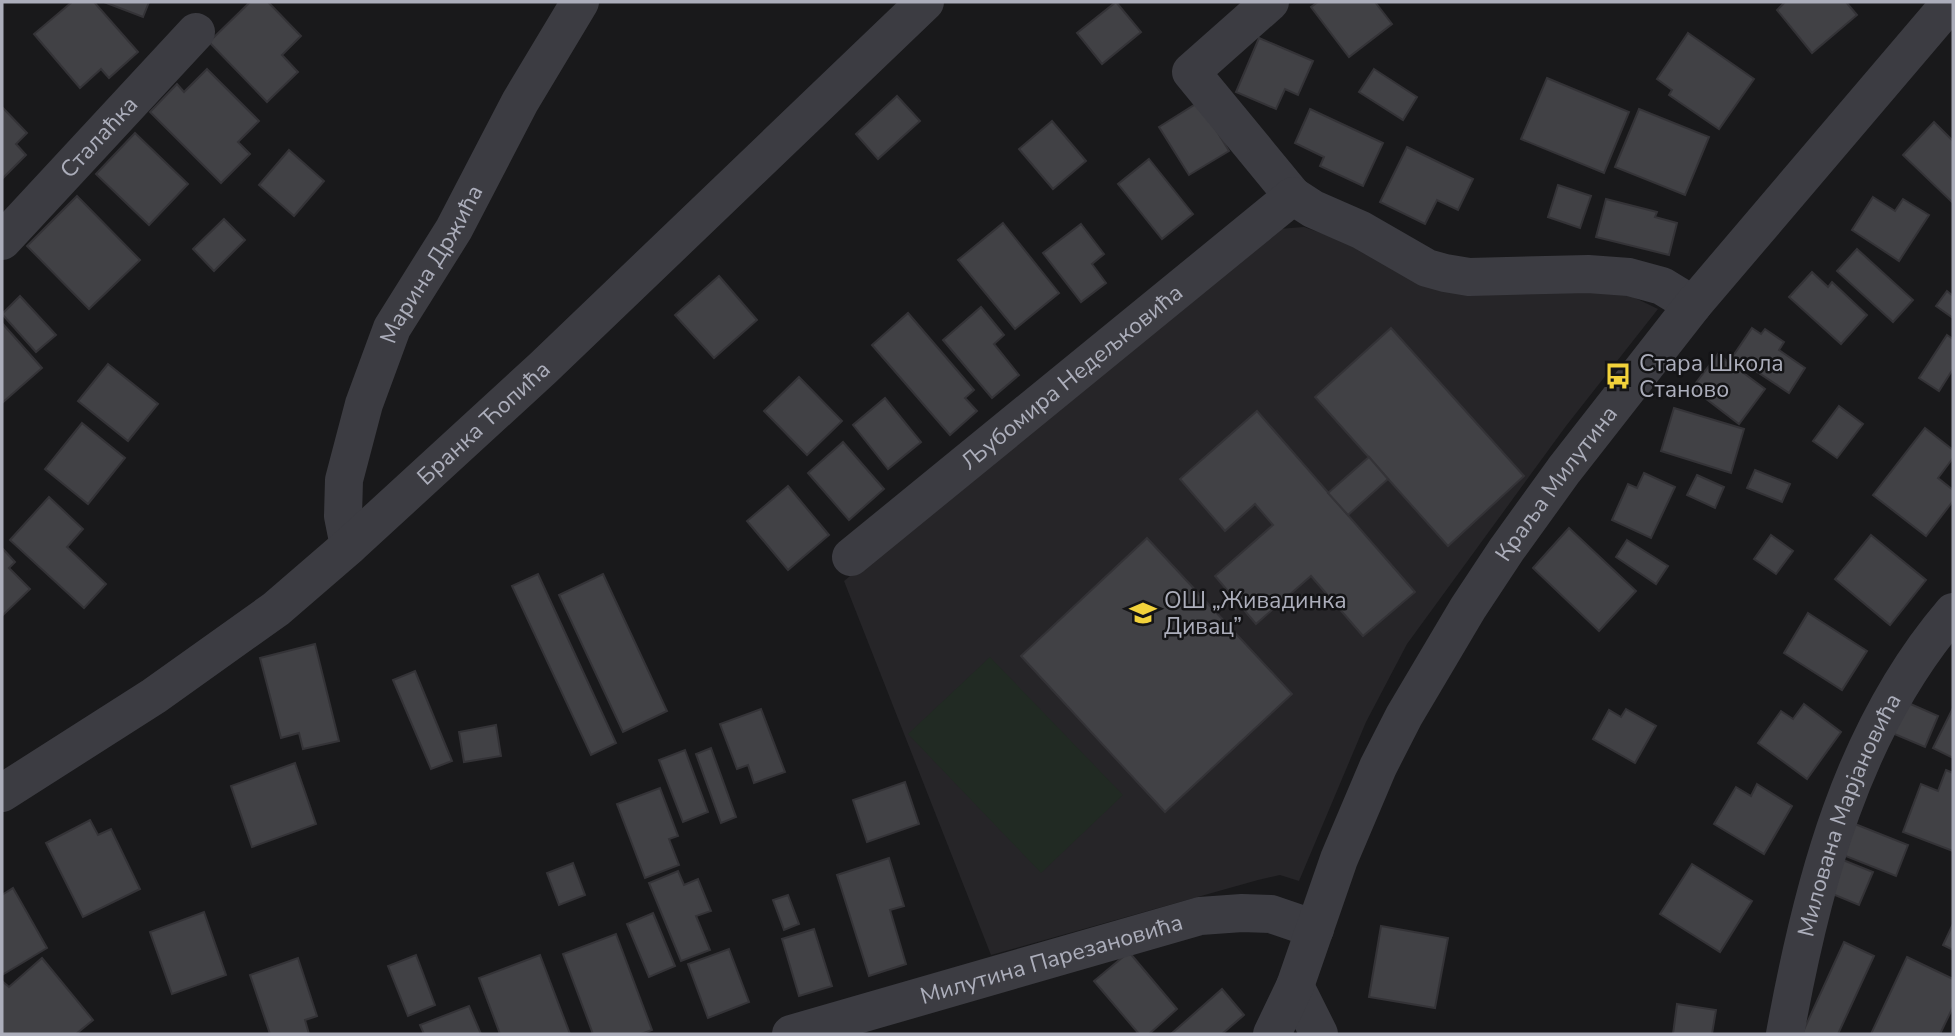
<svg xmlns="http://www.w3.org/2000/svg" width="1955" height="1036" font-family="'Nunito Sans',sans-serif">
<rect width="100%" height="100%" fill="#19191b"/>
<polygon fill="#262528" points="1304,227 1344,241 1625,293 1658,309 1566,426 1407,644 1366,722 1299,881 1280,875 1258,880 991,955 844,581 1245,248 1279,229"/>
<polygon fill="#212a23" points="990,657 1123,795 1041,873 908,734"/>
<g fill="#414145" stroke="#343337" stroke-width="2">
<polygon points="72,2 94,2 138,52 109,78 101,69 80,88 34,34"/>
<polygon points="104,2 149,2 143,17"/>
<polygon points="250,2 268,2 301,36 282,55 298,72 267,102 209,42"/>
<polygon points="1116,2 1141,32 1102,64 1077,33"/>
<polygon points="1318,2 1375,2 1392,24 1349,57 1311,7"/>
<polygon points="1785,2 1846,2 1857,15 1812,53 1777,10"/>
<polygon points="1688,33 1754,79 1719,129 1669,95 1672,90 1657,79"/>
<polygon points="1259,38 1313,61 1298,95 1285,89 1276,109 1236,92"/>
<polygon points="207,69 259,121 238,142 250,154 221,183 150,112 177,84 184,92"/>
<polygon points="1374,69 1417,97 1403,120 1359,92"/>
<polygon points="1547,78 1629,112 1604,173 1521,139"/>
<polygon points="897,96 920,121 878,159 856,134"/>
<polygon points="1199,102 1229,151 1189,175 1159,127"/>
<polygon points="2,107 27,133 16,144 26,155 2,179"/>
<polygon points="1310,109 1383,143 1363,186 1320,166 1324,157 1295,143"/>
<polygon points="1639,109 1709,137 1685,195 1615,167"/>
<polygon points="1052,121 1086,161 1053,189 1019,149"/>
<polygon points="1934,122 1953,141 1953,203 1903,155"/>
<polygon points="135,133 188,184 149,225 96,174"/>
<polygon points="1407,147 1473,179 1458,210 1437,200 1425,224 1380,202"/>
<polygon points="289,150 324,181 294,216 259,185"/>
<polygon points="1149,159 1193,214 1162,239 1118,184"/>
<polygon points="1558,185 1591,196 1580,228 1548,217"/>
<polygon points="77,196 140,260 89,309 27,246"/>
<polygon points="1873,197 1895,211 1903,199 1929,215 1899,261 1852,230"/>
<polygon points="1606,199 1657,212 1655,217 1677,223 1669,255 1596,237"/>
<polygon points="224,219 245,240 214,271 193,249"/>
<polygon points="1003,223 1059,293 1015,329 958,260"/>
<polygon points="1081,224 1104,254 1092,264 1106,283 1081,302 1043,253"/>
<polygon points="1857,249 1913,300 1893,322 1837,271"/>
<polygon points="1812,272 1828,287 1832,282 1867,315 1841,344 1789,297"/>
<polygon points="719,276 757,320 714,358 675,315"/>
<polygon points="1947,291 1953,296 1953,318 1936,306"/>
<polygon points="20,296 56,335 36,352 2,314"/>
<polygon points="981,307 1004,335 994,344 1019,375 992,398 943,340"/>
<polygon points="908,313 974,390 965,398 977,411 950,435 872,345"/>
<polygon points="2,323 42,368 2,403"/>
<polygon points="1391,328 1524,476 1448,546 1315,397"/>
<polygon points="1752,328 1761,334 1765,329 1784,342 1779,350 1805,368 1789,393 1733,356"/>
<polygon points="1947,335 1953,339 1953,369 1939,391 1919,378"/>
<polygon points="1718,354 1765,389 1739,424 1692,388"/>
<polygon points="108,364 158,404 128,441 78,401"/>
<polygon points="799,377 842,421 807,455 764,411"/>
<polygon points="885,398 921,442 888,469 853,425"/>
<polygon points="1839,406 1863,424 1837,458 1813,441"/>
<polygon points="1674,408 1744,429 1731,473 1661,451"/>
<polygon points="1257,411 1415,592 1363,636 1311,576 1256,624 1215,576 1273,525 1255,504 1225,531 1180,479"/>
<polygon points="82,423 125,458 88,504 45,469"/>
<polygon points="1925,428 1953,450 1953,458 1938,478 1953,490 1953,501 1926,536 1873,495"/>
<polygon points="843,442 884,489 849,520 808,473"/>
<polygon points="1369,457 1388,479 1348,515 1328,493"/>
<polygon points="1755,470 1790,484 1782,502 1747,488"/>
<polygon points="1644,473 1675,487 1651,538 1612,520 1628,484 1637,488"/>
<polygon points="1697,475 1724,487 1715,508 1687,495"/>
<polygon points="788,486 829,535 788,570 747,521"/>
<polygon points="49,497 83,529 67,547 106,584 84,608 10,540"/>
<polygon points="1569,528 1636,591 1599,631 1533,568"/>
<polygon points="1771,535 1793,551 1776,574 1754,559"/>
<polygon points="1871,535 1926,580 1890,625 1835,579"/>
<polygon points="1147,538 1292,694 1165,812 1021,656"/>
<polygon points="1627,540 1668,566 1656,584 1616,557"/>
<polygon points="2,548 15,562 9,568 30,589 2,616"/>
<polygon points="538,574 616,743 591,755 512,586"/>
<polygon points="603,574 667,711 623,732 559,595"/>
<polygon points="1808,613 1867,651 1842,690 1784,653"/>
<polygon points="315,644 339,741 303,749 299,733 281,738 260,658"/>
<polygon points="415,671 452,761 431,769 393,680"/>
<polygon points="1906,702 1938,716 1925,747 1892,733"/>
<polygon points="1804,704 1841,732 1807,779 1758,743 1781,711 1793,719"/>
<polygon points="1953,708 1953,758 1933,748"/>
<polygon points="761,709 785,772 754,783 748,765 737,769 720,724"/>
<polygon points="1626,709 1656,726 1635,763 1593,739 1609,710 1621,717"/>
<polygon points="496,725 501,756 464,762 459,732"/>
<polygon points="711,748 736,817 721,823 696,754"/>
<polygon points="685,750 708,812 683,822 659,760"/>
<polygon points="295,763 316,824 252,847 231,786"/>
<polygon points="1946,770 1953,773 1953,851 1903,832 1921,784 1938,791"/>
<polygon points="905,782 919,824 867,842 853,800"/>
<polygon points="1757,784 1792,806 1764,854 1714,824 1736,787 1751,796"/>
<polygon points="660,788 678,836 669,839 679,865 645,878 617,804"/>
<polygon points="90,820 98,835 111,829 140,889 83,917 46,843"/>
<polygon points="1855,824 1908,845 1896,876 1843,855"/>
<polygon points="889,858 904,906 890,910 906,964 869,976 837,875"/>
<polygon points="1843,860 1873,872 1859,905 1830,893"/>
<polygon points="573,863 585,895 559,905 547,873"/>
<polygon points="1692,864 1752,901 1720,952 1660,914"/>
<polygon points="678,871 684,885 698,879 711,911 696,916 710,950 681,961 649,883"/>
<polygon points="13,888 47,948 2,975 2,895"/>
<polygon points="788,895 799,924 784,930 773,900"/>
<polygon points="204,912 226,975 172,994 150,932"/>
<polygon points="653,913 675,966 649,977 627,924"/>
<polygon points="1953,924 1953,950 1943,945"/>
<polygon points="1381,926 1448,938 1435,1008 1369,997"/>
<polygon points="814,929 832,986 799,996 782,939"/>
<polygon points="616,934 652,1030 641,1034 593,1034 563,954"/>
<polygon points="1844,942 1874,956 1838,1034 1802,1034"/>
<polygon points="729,949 749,1002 708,1018 688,964"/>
<polygon points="1129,952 1177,1009 1149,1034 1139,1034 1094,981"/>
<polygon points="416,955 435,1005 408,1016 388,966"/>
<polygon points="540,955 570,1034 500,1034 479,978"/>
<polygon points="1907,957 1953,979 1953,1007 1940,1034 1871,1034"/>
<polygon points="42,958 93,1020 76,1034 2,1034 2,981 9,987"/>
<polygon points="298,958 317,1016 305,1020 309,1034 270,1034 250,975"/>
<polygon points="1222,989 1244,1015 1222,1034 1171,1034"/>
<polygon points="1677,1004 1716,1010 1712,1034 1673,1034"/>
<polygon points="469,1006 481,1034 424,1034 420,1025"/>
</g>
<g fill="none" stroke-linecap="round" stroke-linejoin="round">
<g stroke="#3c3c42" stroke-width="38">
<polyline points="1270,2 1191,72 1293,196"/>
<path id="s1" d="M 2,241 L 196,32"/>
<path id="s2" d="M 349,546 L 343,516 L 344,480 L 364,404 L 392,328 L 454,229 L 520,102 L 580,2"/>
<path id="s3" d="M 851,557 L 1293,196 L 1313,209 L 1361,230 L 1427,268 L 1445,273 L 1469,277 L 1588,274 L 1629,277 L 1662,286 L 1693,305"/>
<path id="s4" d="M 2,793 L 154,696 L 276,609 L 349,546 L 543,368 L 925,2"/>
<polyline points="1295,986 1319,1034"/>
<path id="s5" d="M 791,1034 L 1200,916 L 1242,913 L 1271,914 L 1315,929"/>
<path id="s6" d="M 1272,1034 L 1295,986 L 1339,859 L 1378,767 L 1404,716 L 1468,608 L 1507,549 L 1564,470 L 1693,305 L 1951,2"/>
<path id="s7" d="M 1785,1034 C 1812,885 1852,730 1953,612"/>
</g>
</g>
<defs>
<g id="bus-bare" transform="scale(2.1)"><path d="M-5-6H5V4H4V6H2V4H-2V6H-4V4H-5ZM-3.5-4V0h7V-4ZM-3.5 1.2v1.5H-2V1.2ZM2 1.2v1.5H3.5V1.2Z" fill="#f2d23b" stroke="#141416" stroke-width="2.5" paint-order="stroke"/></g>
<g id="school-bare" transform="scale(2.1)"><path d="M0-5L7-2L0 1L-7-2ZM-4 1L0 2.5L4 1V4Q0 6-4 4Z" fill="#f2d23b" stroke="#141416" stroke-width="2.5" paint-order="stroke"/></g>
</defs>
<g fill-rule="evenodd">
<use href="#bus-bare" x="1618" y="376"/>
<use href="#school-bare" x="1143" y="613"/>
</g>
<g text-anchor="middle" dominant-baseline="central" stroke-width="5" stroke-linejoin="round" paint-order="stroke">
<g font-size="23" fill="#acaebb" stroke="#141416">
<text stroke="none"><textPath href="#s1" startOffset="142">Сталаћка</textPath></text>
<text stroke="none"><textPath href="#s2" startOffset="301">Марина Држића</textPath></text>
<text stroke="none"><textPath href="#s3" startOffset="285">Љубомира Недељковића</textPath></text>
<text stroke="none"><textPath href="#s4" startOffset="609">Бранка Ћопића</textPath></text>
<text stroke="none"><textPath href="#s6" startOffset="623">Краља Милутина</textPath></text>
<text stroke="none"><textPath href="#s7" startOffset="229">Милована Марјановића</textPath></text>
<text stroke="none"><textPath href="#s5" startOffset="271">Милутина Парезановића</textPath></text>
</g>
<g font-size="23" fill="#acaebb" stroke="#141416" text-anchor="start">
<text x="1639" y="363">Стара Школа<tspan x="1639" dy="26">Станово</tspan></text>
<text x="1164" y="600">ОШ „Живадинка<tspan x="1164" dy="26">Дивац”</tspan></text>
</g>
</g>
<rect width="1955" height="1036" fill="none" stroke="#acaebb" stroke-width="7"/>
</svg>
